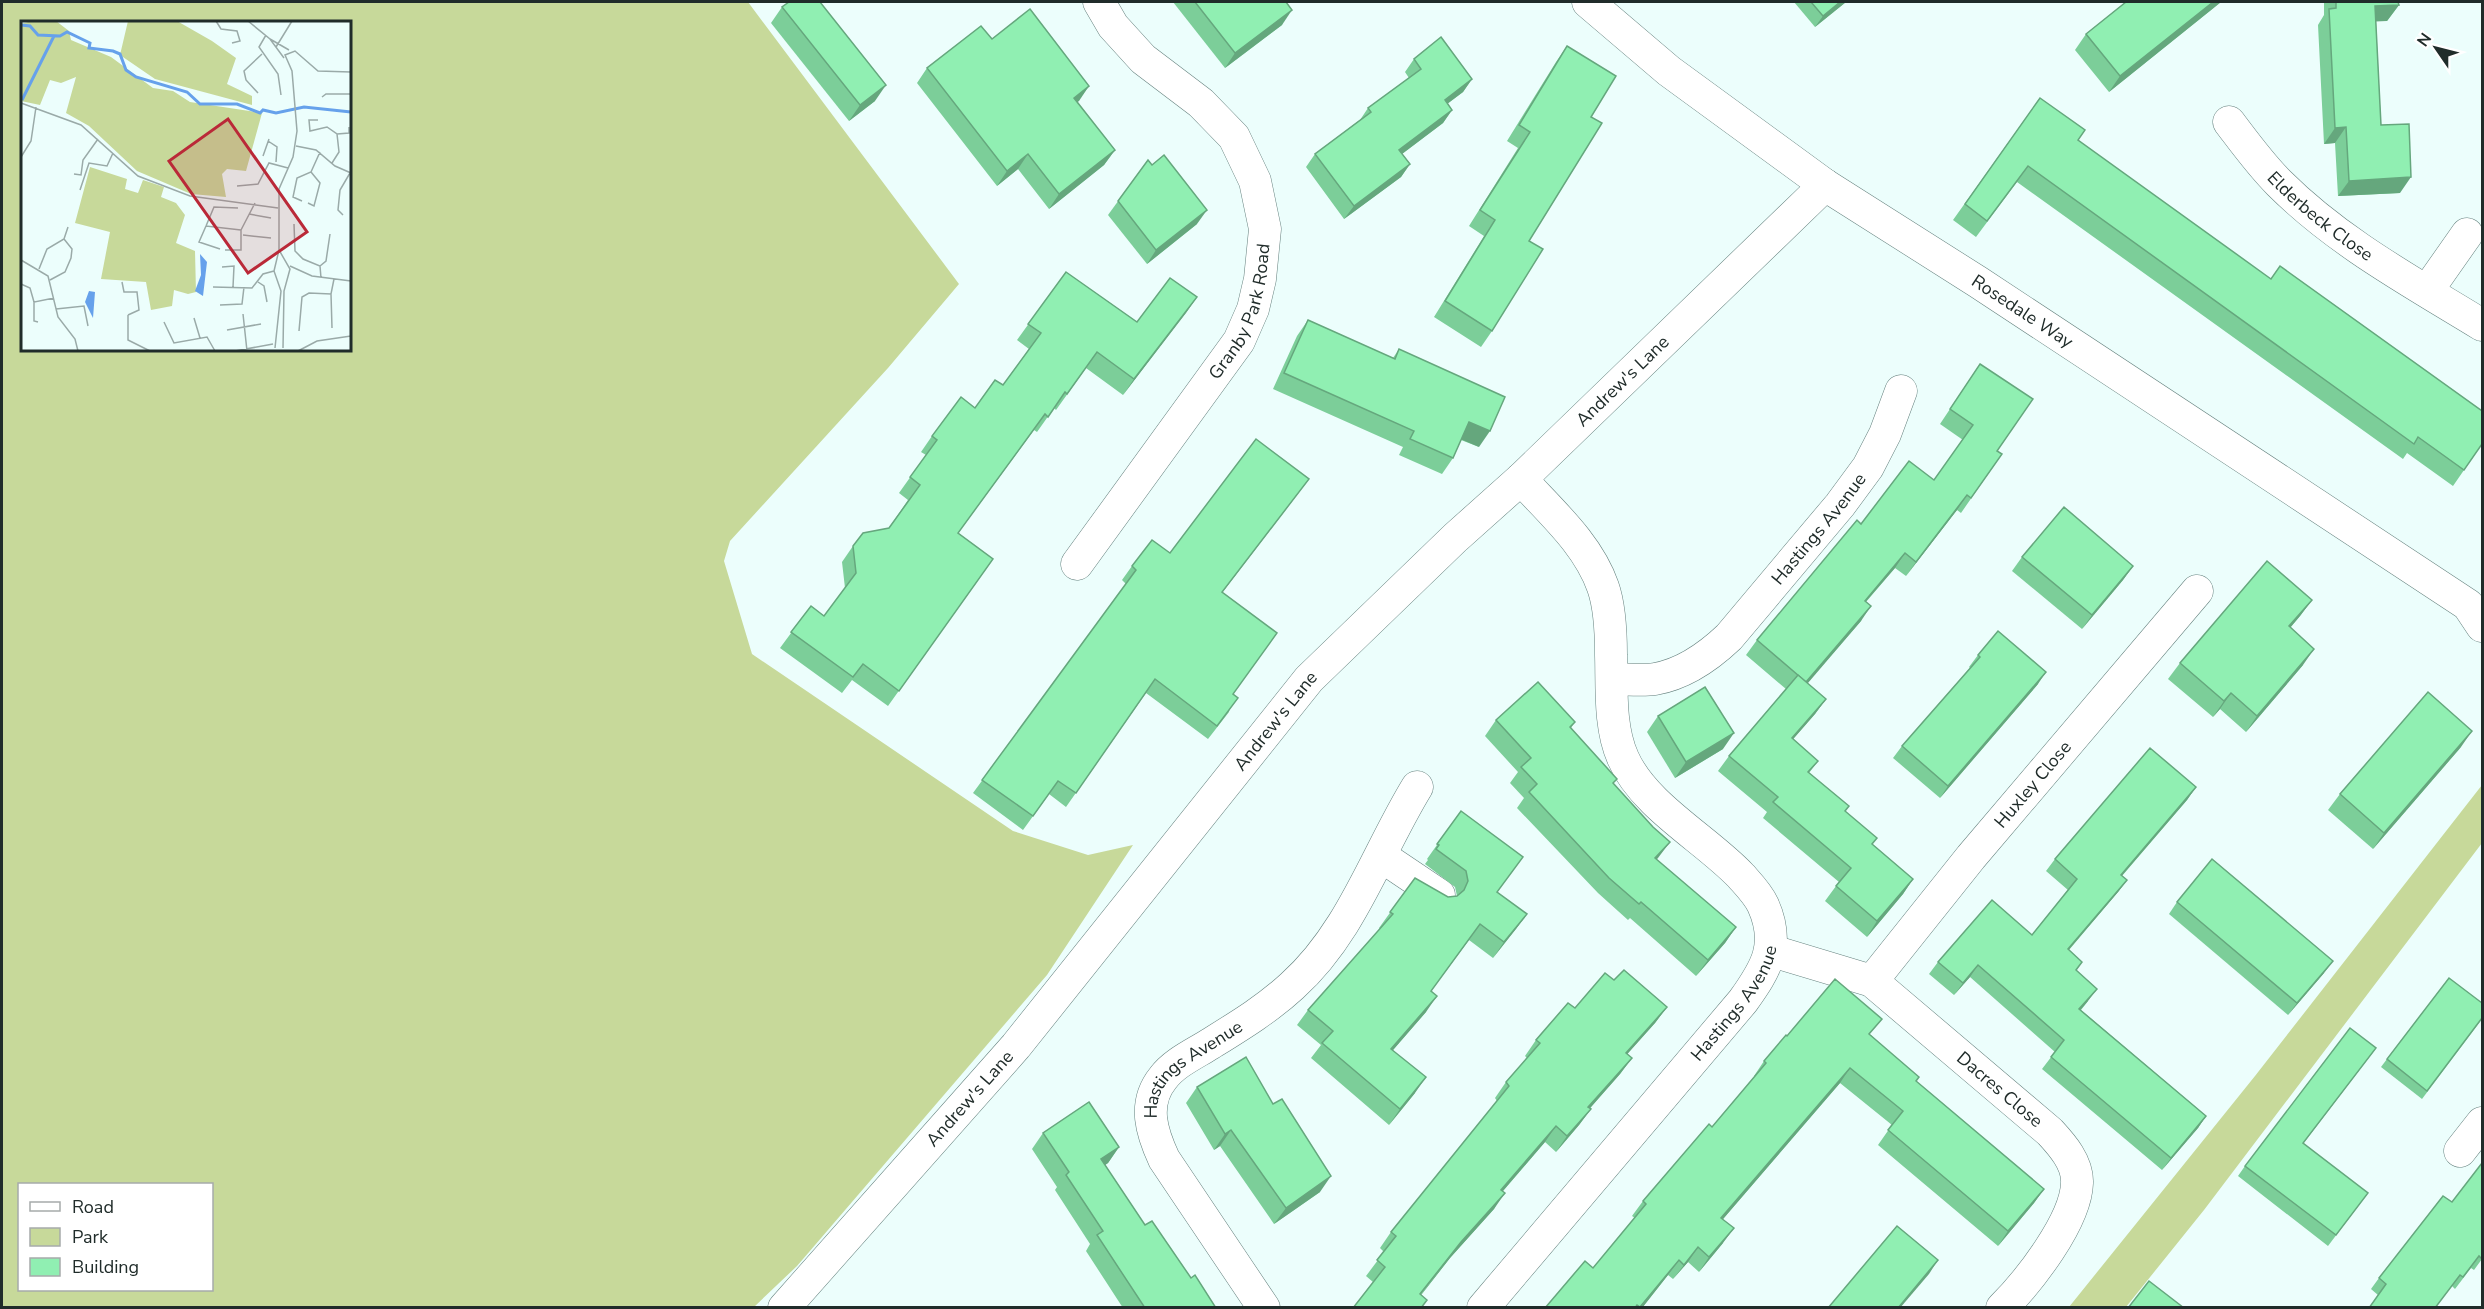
<svg xmlns="http://www.w3.org/2000/svg" width="2484" height="1309" font-family="'Nunito Sans',sans-serif">
<rect width="100%" height="100%" fill="#ecfefc"/>
<g fill="#c7d99a" fill-rule="evenodd">
<path d="M 2,2 L 748,2 L 959,284 L 888,368 L 730,541 L 724,561 L 752,654 L 1013,831 L 1088,855 L 1133,845 L 1047,975 L 797,1266 L 754,1307 L 2,1307 ZM 22,22 L 350,22 L 350,350 L 22,350 ZM 20,1184 L 212,1184 L 212,1290 L 20,1290 Z"/>
<polygon points="2482,785 2482,843 2204,1210 2126,1307 2069,1307 2255,1076"/>
</g>
<g fill="none" stroke-linecap="round" stroke-linejoin="round">
<g stroke="#65817e" stroke-width="33">
<g id="minor">
<path id="s1" d="M 1588,2 L 1669,71 L 1825,185 L 1978,282 L 2468,605 L 2482,626"/>
<path id="s2" d="M 2229,122 C 2245,143 2260,164 2279,183 C 2338,242 2412,282 2482,325"/>
<polyline points="2427,291 2467,234"/>
<path id="s3" d="M 1077,564 L 1239,341 L 1253,309 L 1260,279 L 1265,229 L 1255,181 L 1234,137 L 1201,103 L 1143,59 L 1113,26 L 1099,2"/>
<path id="s4" d="M 1612,679 C 1626,679 1642,681 1655,679 C 1684,674 1709,656 1729,637 L 1840,505 L 1868,467 L 1885,434 L 1901,391"/>
<polyline points="1381,856 1439,895"/>
<path id="s5" d="M 1772,951 L 1872,981 L 2050,1132 C 2062,1145 2078,1163 2077,1183 C 2076,1221 2029,1281 2002,1308"/>
<path id="s6" d="M 1872,981 L 1971,857 L 2197,591"/>
<polyline points="2460,1151 2482,1123"/>
<path id="s7" d="M 784,1308 L 1016,1046 L 1309,679 L 1455,538 L 1521,479 L 1825,185"/>
<path id="s8" d="M 1264,1308 L 1164,1159 C 1152,1133 1142,1104 1163,1078 C 1174,1063 1194,1054 1210,1044 C 1239,1026 1267,1009 1292,986 C 1352,932 1376,854 1417,787"/>
<path id="s9" d="M 1483,1308 L 1743,1001 C 1766,969 1781,945 1763,905 C 1758,894 1749,885 1741,876 C 1706,839 1644,806 1623,758 C 1609,727 1612,687 1611,655 C 1611,634 1610,607 1603,587 C 1588,544 1551,512 1521,479"/>
</g>
</g>
<use href="#minor" stroke="#fff" stroke-width="32"/>
</g>
<g fill="#7cce99">
<polygon points="1173,2 1286,2 1282,25 1225,68"/>
<polygon points="1794,2 1846,2 1815,27"/>
<polygon points="2126,2 2221,2 2109,92 2075,50 2086,34"/>
<polygon points="2324,2 2398,2 2399,5 2387,21 2376,21 2381,125 2400,193 2338,196 2335,143 2324,144 2318,25 2324,15"/>
<polygon points="782,7 875,101 849,121 771,23"/>
<polygon points="992,39 1089,86 1077,102 1115,150 1104,165 1049,209 1018,169 997,186 917,83 927,68"/>
<polygon points="1567,46 1591,117 1529,241 1492,331 1481,347 1434,317 1484,236 1469,226 1518,148 1507,141 1556,62"/>
<polygon points="1414,59 1472,79 1463,92 1447,104 1452,110 1443,123 1402,154 1410,164 1401,177 1344,219 1306,167 1315,154 1360,120 1368,108 1409,78 1405,72"/>
<polygon points="2040,98 2078,140 2482,444 2453,486 2407,453 2403,459 2017,182 1976,237 1953,220"/>
<polygon points="1148,160 1197,224 1147,264 1108,215"/>
<polygon points="1066,272 1137,322 1197,297 1123,395 1086,368 1056,410 1054,408 1037,432 1034,430 958,533 993,559 888,706 852,680 842,693 780,648 811,606 824,616 845,588 842,562 853,546 889,528 908,500 899,493 926,455 921,452 932,436 975,408 1003,385 1029,349 1017,340"/>
<polygon points="1308,320 1393,358 1399,349 1479,447 1461,440 1453,458 1442,474 1399,455 1403,447 1273,389 1297,336"/>
<polygon points="1980,364 1997,451 2002,454 1961,513 1957,510 1906,576 1895,568 1866,602 1861,621 1807,683 1826,699 1815,714 1793,739 1818,761 1809,773 1849,806 1845,811 1872,844 1913,879 1903,894 1867,937 1825,901 1839,882 1763,818 1767,812 1718,771 1729,756 1786,689 1746,655 1757,640 1861,524 1934,480 1963,440 1940,424"/>
<polygon points="1309,479 1222,592 1233,694 1229,712 1208,739 1146,693 1066,807 1049,794 1023,830 973,793 1126,584 1122,580 1132,566 1170,553"/>
<polygon points="2022,557 2133,566 2123,580 2082,629 2012,571"/>
<polygon points="2312,600 2300,616 2290,628 2303,665 2246,732 2220,709 2213,717 2168,679 2180,663"/>
<polygon points="1978,655 2038,684 1940,798 1893,758 1902,746 1970,668 1969,667"/>
<polygon points="1658,716 1723,749 1675,778 1647,732"/>
<polygon points="1496,720 1575,722 1571,728 1614,784 1657,860 1736,927 1725,943 1696,976 1630,918 1628,920 1598,893 1517,808 1524,798 1510,783 1518,772 1485,736"/>
<polygon points="2461,747 2373,849 2328,810 2340,794"/>
<polygon points="2196,787 2187,800 2122,876 2127,880 2118,892 2069,950 2088,1001 2081,1010 2206,1116 2198,1128 2162,1170 2042,1069 2055,1052 1970,977 1954,995 1929,974 1938,962 2032,935 2068,890 2046,871 2055,859"/>
<polygon points="1461,811 1497,892 1527,914 1493,958 1469,940 1431,991 1426,1012 1393,1050 1415,1093 1389,1125 1311,1058 1321,1045 1297,1025 1308,1010 1380,929 1379,928 1415,878 1448,897 1457,896 1455,887 1425,864 1428,860 1427,859"/>
<polygon points="2177,902 2324,973 2288,1015 2169,914"/>
<polygon points="1614,980 1667,1007 1655,1023 1627,1054 1632,1058 1620,1074 1590,1108 1591,1109 1579,1125 1556,1152 1545,1142 1503,1191 1494,1209 1450,1258 1421,1295 1373,1282 1366,1276 1384,1252 1380,1248 1391,1232 1497,1101 1495,1098 1506,1082 1527,1058 1525,1056 1536,1040 1575,1008"/>
<polygon points="2482,1019 2422,1099 2381,1067 2387,1059"/>
<polygon points="1871,1035 1916,1081 2044,1189 2034,1203 1998,1246 1878,1145 1892,1125 1840,1083 1723,1219 1723,1243 1699,1272 1688,1262 1673,1279 1668,1275 1642,1308 1545,1308 1593,1268 1635,1218 1632,1216 1643,1201 1712,1127 1755,1077 1754,1076 1764,1061 1787,1036"/>
<polygon points="2376,1048 2303,1144 2368,1193 2328,1246 2238,1176 2245,1166"/>
<polygon points="1197,1087 1320,1192 1274,1224 1220,1146 1214,1150 1186,1103"/>
<polygon points="1043,1133 1119,1147 1108,1163 1105,1165 1145,1225 1216,1308 1123,1308 1086,1251 1090,1244 1055,1190 1057,1187 1032,1149"/>
<polygon points="2482,1163 2482,1259 2474,1270 2471,1268 2455,1289 2452,1286 2378,1295 2371,1289 2379,1278 2452,1202"/>
</g>
<g fill="#65a77d">
<polygon points="1840,2 1846,2 1815,27 1823,16"/>
<polygon points="2213,2 2221,2 2109,92 2120,76"/>
<polygon points="2399,5 2387,21 2364,22 2375,6"/>
<polygon points="1292,10 1282,25 1225,68 1235,53"/>
<polygon points="1472,79 1463,92 1435,113 1445,100"/>
<polygon points="886,85 875,101 849,121 860,105"/>
<polygon points="1089,86 1079,101 1063,113 1074,98"/>
<polygon points="1452,110 1443,123 1390,163 1399,150"/>
<polygon points="2346,127 2335,143 2324,144 2335,128"/>
<polygon points="1115,150 1104,165 1049,209 1059,194"/>
<polygon points="1028,154 1018,169 997,186 1007,171"/>
<polygon points="1410,164 1401,177 1344,219 1354,206"/>
<polygon points="2411,177 2400,193 2338,196 2349,181"/>
<polygon points="1207,210 1197,224 1147,264 1156,250"/>
<polygon points="1197,297 1186,313 1123,395 1134,379"/>
<polygon points="1469,422 1490,431 1479,447 1458,438"/>
<polygon points="1309,479 1299,492 1212,606 1222,592"/>
<polygon points="1967,495 1957,510 1906,576 1916,562"/>
<polygon points="1905,553 1895,568 1854,615 1865,601"/>
<polygon points="2133,566 2123,580 2082,629 2092,615"/>
<polygon points="2312,600 2300,616 2278,642 2289,626"/>
<polygon points="1871,606 1861,621 1796,697 1806,682"/>
<polygon points="2314,649 2303,665 2246,732 2257,716"/>
<polygon points="2046,672 2038,684 1940,798 1948,786"/>
<polygon points="2231,693 2220,709 2213,717 2224,701"/>
<polygon points="1826,699 1815,714 1781,753 1792,738"/>
<polygon points="2472,731 2461,747 2373,849 2384,833"/>
<polygon points="1734,733 1723,749 1675,778 1686,762"/>
<polygon points="2196,787 2187,800 2112,887 2121,875"/>
<polygon points="1670,842 1658,858 1644,874 1655,858"/>
<polygon points="1913,879 1903,894 1867,937 1877,921"/>
<polygon points="2127,880 2118,892 2059,961 2068,949"/>
<polygon points="1527,914 1516,929 1493,958 1504,942"/>
<polygon points="1736,927 1725,943 1696,976 1708,960"/>
<polygon points="2333,961 2324,973 2288,1015 2297,1003"/>
<polygon points="1978,965 1970,977 1954,995 1963,983"/>
<polygon points="2097,989 2088,1001 2071,1021 2079,1009"/>
<polygon points="1437,996 1426,1012 1380,1065 1391,1049"/>
<polygon points="1667,1007 1655,1023 1614,1069 1626,1053"/>
<polygon points="1632,1058 1620,1074 1577,1123 1588,1107"/>
<polygon points="1850,1068 1840,1083 1711,1233 1721,1218"/>
<polygon points="1426,1077 1415,1093 1389,1125 1400,1109"/>
<polygon points="1591,1109 1579,1125 1556,1152 1567,1136"/>
<polygon points="2206,1116 2198,1128 2162,1170 2171,1158"/>
<polygon points="1556,1126 1545,1142 1490,1206 1501,1190"/>
<polygon points="1231,1130 1220,1146 1214,1150 1225,1134"/>
<polygon points="1119,1147 1108,1163 1090,1175 1101,1159"/>
<polygon points="1331,1176 1320,1192 1274,1224 1286,1208"/>
<polygon points="2044,1189 2034,1203 1998,1246 2008,1231"/>
<polygon points="1505,1193 1494,1209 1450,1258 1411,1308 1461,1242"/>
<polygon points="1734,1228 1723,1243 1699,1272 1709,1257"/>
<polygon points="1698,1247 1688,1262 1673,1279 1684,1265"/>
<polygon points="1679,1260 1668,1275 1642,1308 1640,1308"/>
<polygon points="1938,1260 1929,1274 1900,1308 1898,1308"/>
</g>
<g fill="#90efb2" stroke="#65a77d" stroke-width="1.5">
<polygon points="789,2 820,2 886,85 860,105 782,7"/>
<polygon points="1195,2 1286,2 1292,10 1235,53"/>
<polygon points="1811,2 1840,2 1823,16"/>
<polygon points="2126,2 2213,2 2120,76 2086,34"/>
<polygon points="2336,2 2398,2 2399,5 2375,6 2381,125 2409,124 2411,177 2349,181 2346,127 2335,128 2329,9 2336,8"/>
<polygon points="1030,9 1089,86 1074,98 1115,150 1059,194 1028,154 1007,171 927,68 981,26 992,39"/>
<polygon points="1441,37 1472,79 1445,100 1452,110 1399,150 1410,164 1354,206 1315,154 1371,112 1368,108 1421,69 1414,59"/>
<polygon points="1567,46 1616,76 1591,117 1602,123 1529,241 1543,249 1492,331 1445,301 1495,220 1480,210 1530,132 1519,125"/>
<polygon points="2040,98 2085,130 2078,140 2271,279 2280,266 2482,411 2482,444 2464,470 2418,437 2414,444 2028,166 1987,221 1965,204"/>
<polygon points="1164,155 1207,210 1156,250 1118,201 1148,160 1152,165"/>
<polygon points="1066,272 1137,322 1170,278 1197,297 1134,379 1097,352 1067,394 1065,392 1048,417 1045,414 958,533 993,559 899,691 863,664 853,677 791,632 811,606 824,616 856,573 853,546 863,533 889,528 920,485 910,477 937,440 932,436 961,397 975,408 995,380 1003,385 1041,333 1028,324"/>
<polygon points="1308,320 1395,359 1399,349 1505,397 1490,431 1469,422 1453,458 1410,439 1414,431 1284,373"/>
<polygon points="1980,364 2033,399 1997,451 2002,454 1971,498 1967,495 1916,562 1905,553 1865,601 1871,606 1806,682 1757,640 1857,520 1861,524 1909,461 1934,480 1973,425 1950,409"/>
<polygon points="1256,439 1309,479 1222,592 1277,633 1233,694 1238,698 1217,726 1155,679 1076,793 1058,781 1033,816 982,780 1136,570 1132,566 1152,540 1170,553"/>
<polygon points="2064,507 2133,566 2092,615 2022,557"/>
<polygon points="2267,561 2312,600 2289,626 2314,649 2257,716 2231,693 2224,701 2180,663"/>
<polygon points="1998,631 2046,672 1948,786 1902,746 1980,657 1978,655"/>
<polygon points="1798,675 1826,699 1792,738 1818,761 1808,772 1849,806 1845,811 1877,838 1872,844 1913,879 1877,921 1836,886 1851,868 1773,802 1778,797 1729,756"/>
<polygon points="1538,682 1575,722 1570,727 1617,779 1613,783 1653,827 1670,842 1655,858 1736,927 1708,960 1641,902 1639,904 1609,878 1529,792 1537,784 1521,767 1531,758 1496,720"/>
<polygon points="1705,687 1734,733 1686,762 1658,716"/>
<polygon points="2428,692 2472,731 2384,833 2340,794"/>
<polygon points="2150,748 2196,787 2121,875 2127,880 2068,949 2082,962 2076,970 2097,989 2079,1009 2206,1116 2171,1158 2051,1057 2064,1040 1978,965 1963,983 1938,962 1992,900 2032,935 2077,879 2055,859"/>
<polygon points="1461,811 1523,857 1497,892 1527,914 1504,942 1480,924 1431,991 1437,996 1391,1049 1426,1077 1400,1109 1322,1043 1333,1031 1308,1010 1393,914 1390,912 1415,878 1448,897 1457,896 1464,890 1468,881 1466,871 1436,849 1439,845 1437,844"/>
<polygon points="2212,859 2333,961 2297,1003 2177,902"/>
<polygon points="1624,970 1667,1007 1626,1053 1632,1058 1588,1107 1591,1109 1567,1136 1556,1126 1501,1190 1505,1193 1461,1242 1420,1294 1427,1300 1421,1308 1353,1308 1385,1267 1377,1260 1396,1236 1391,1232 1509,1086 1506,1082 1540,1043 1536,1040 1568,1003 1575,1008 1605,973 1614,980"/>
<polygon points="2449,978 2482,1003 2482,1018 2427,1091 2387,1059"/>
<polygon points="1835,979 1882,1019 1869,1034 1919,1077 1916,1081 2044,1189 2008,1231 1888,1130 1903,1111 1850,1068 1721,1218 1734,1228 1709,1257 1698,1247 1684,1265 1679,1260 1640,1307 1637,1305 1635,1308 1545,1308 1585,1261 1593,1268 1646,1204 1643,1201 1709,1124 1712,1127 1766,1063 1764,1061 1786,1035 1787,1036"/>
<polygon points="2350,1028 2376,1048 2303,1143 2368,1193 2336,1235 2245,1166"/>
<polygon points="1246,1057 1273,1104 1282,1099 1331,1176 1286,1208 1231,1130 1225,1134 1197,1087"/>
<polygon points="1089,1102 1119,1147 1101,1159 1145,1225 1152,1221 1191,1278 1195,1275 1216,1308 1145,1308 1097,1235 1103,1231 1066,1175 1069,1172 1043,1133"/>
<polygon points="2482,1163 2482,1259 2479,1256 2463,1277 2460,1275 2435,1308 2369,1308 2386,1284 2379,1278 2443,1196 2452,1202"/>
<polygon points="1897,1226 1938,1260 1898,1308 1828,1308"/>
<polygon points="2149,1281 2184,1308 2128,1308"/>
</g>
<g text-anchor="middle" dominant-baseline="central" stroke-width="5" stroke-linejoin="round" paint-order="stroke">
<g font-size="18" fill="#202c2a" stroke="#fff">
<text stroke="none"><textPath href="#s2" startOffset="132">Elderbeck Close</textPath></text>
<text stroke="none"><textPath href="#s3" startOffset="304">Granby Park Road</textPath></text>
<text stroke="none"><textPath href="#s1" startOffset="534">Rosedale Way</textPath></text>
<text stroke="none"><textPath href="#s7" startOffset="1252">Andrew's Lane</textPath></text>
<text stroke="none"><textPath href="#s4" startOffset="270">Hastings Avenue</textPath></text>
<text stroke="none"><textPath href="#s7" startOffset="766">Andrew's Lane</textPath></text>
<text stroke="none"><textPath href="#s6" startOffset="254">Huxley Close</textPath></text>
<text stroke="none"><textPath href="#s9" startOffset="396">Hastings Avenue</textPath></text>
<text stroke="none"><textPath href="#s8" startOffset="291">Hastings Avenue</textPath></text>
<text stroke="none"><textPath href="#s5" startOffset="272">Dacres Close</textPath></text>
<text stroke="none"><textPath href="#s7" startOffset="280">Andrew's Lane</textPath></text>
</g>
</g>
<g transform="translate(21 21)">
<rect width="330" height="330" fill="#ecfefc"/>
<path d="M 11,0 L 35,0 L 48,10 L 50,19 L 90,36 L 132,67 L 152,70 L 169,81 L 241,92 L 225,150 L 206,148 L 201,153 L 205,176 L 170,173 L 116,150 L 68,105 L 45,92 L 55,56 L 40,62 L 29,59 L 19,84 L 0,80 L 0,3 ZM 107,0 L 156,0 L 191,20 L 215,37 L 206,63 L 231,75 L 231,84 L 134,58 L 99,34 ZM 69,146 L 106,158 L 104,168 L 117,172 L 122,159 L 143,166 L 140,176 L 155,182 L 164,194 L 155,222 L 174,230 L 175,271 L 167,273 L 153,269 L 151,285 L 130,289 L 125,261 L 80,258 L 89,211 L 54,202 Z" fill="#c7d99a"/>
<path d="M 179,233 L 186,241 L 182,275 L 174,270 L 180,254 ZM 68,270 L 74,271 L 72,297 L 64,281 Z" fill="#66a1eb"/>
<path fill="none" stroke="#66a1eb" stroke-width="3" d="M 0,4 L 9,5 L 17,14 L 39,15 L 46,11 L 69,22 L 68,27 L 92,30 L 99,33 L 105,49 L 115,56 L 166,71 L 179,83 L 216,83 L 239,92 L 242,89 L 255,92 L 283,86 L 330,91M 1,79 L 33,15"/>
<path fill="none" stroke="#9aaaa8" stroke-width="1.5" d="M 195,0 L 200,8 L 216,10 L 219,20 L 211,22M 227,0 L 249,18 L 263,37M 245,14 L 238,26 L 257,53 L 260,74M 249,18 L 268,29M 255,26 L 271,0M 237,72 L 225,59 L 223,50 L 241,33M 301,76 L 305,73 L 330,73M 0,82 L 60,104 L 117,155 L 169,175 L 257,187M 297,99 L 288,99 L 289,110 L 306,106 L 316,113 L 318,131 L 311,142M 316,113 L 328,112 L 328,106M 247,120 L 256,126 L 255,141M 275,125 L 295,129 L 314,145 L 330,152M 242,135 L 248,118M 0,136 L 10,120 L 15,86M 53,153 L 60,154 L 62,139 L 77,118M 216,165 L 237,163 L 248,142 L 267,147M 59,169 L 68,142 L 86,145 L 92,132M 281,180 L 272,176 L 276,157 L 290,151 L 299,131M 287,182 L 293,185 L 299,162 L 290,151M 228,193 L 250,197M 322,194 L 317,189 L 319,169 L 329,152M 273,203 L 274,230 L 282,238 L 299,245 L 300,257M 185,205 L 193,186 L 217,187M 220,209 L 234,182M 222,214 L 250,217M 199,228 L 178,221 L 185,205 L 220,209M 204,229 L 220,229 L 220,209M 258,229 L 269,248 L 263,270 L 262,327M 0,239 L 27,255 L 37,296 L 54,318 L 57,330M 269,245 L 291,255 L 330,260M 299,245 L 305,240 L 309,213M 201,246 L 213,245 L 212,266M 18,248 L 26,228 L 43,218 L 47,206M 29,259 L 44,251 L 50,237 L 51,228 L 43,218M 101,261 L 103,271 L 116,271 L 118,289 L 107,294M 237,261 L 243,265 L 246,281M 0,263 L 9,267 L 13,281M 192,266 L 231,267 L 242,253 L 253,250M 310,273 L 311,307M 199,284 L 221,283 L 223,266M 35,288 L 63,285 L 67,305M 222,293 L 226,330M 107,294 L 107,319 L 129,330M 173,297 L 179,317M 17,301 L 13,300 L 13,281 L 33,277M 143,301 L 153,322 L 186,316 L 194,330M 206,309 L 240,303M 278,310 L 281,276 L 288,272 L 310,273 L 313,258M 254,327 L 260,270 L 253,250 L 258,229 L 258,168 L 272,136 L 276,110 L 271,50 L 264,34 L 274,30 L 297,50 L 330,51M 214,330 L 252,323M 277,330 L 296,320 L 330,315"/>
<path fill="#ba2938" fill-opacity="0.15" stroke="#ba2938" stroke-width="3" d="M 207,98 L 286,211 L 227,252 L 148,140 Z"/>
<rect width="330" height="330" fill="none" stroke="#202c2a" stroke-width="3"/>
</g>
<rect width="2484" height="1309" fill="none" stroke="#202c2a" stroke-width="6"/>
<rect x="18" y="1183" width="195" height="108" fill="#ffffff" stroke="#a6abaa" stroke-width="1.5"/>
<rect x="30" y="1202" width="30" height="9" fill="#ffffff" stroke="#a6abaa" stroke-width="1.5"/>
<text x="72" y="1213" font-size="18" fill="#202c2a">Road</text>
<rect x="30" y="1228" width="30" height="18" fill="#c7d99a" stroke="#a6abaa" stroke-width="1.5"/>
<text x="72" y="1243" font-size="18" fill="#202c2a">Park</text>
<rect x="30" y="1258" width="30" height="18" fill="#90efb2" stroke="#a6abaa" stroke-width="1.5"/>
<text x="72" y="1273" font-size="18" fill="#202c2a">Building</text>
<g transform="translate(2436 48) rotate(305)" stroke="#ffffff" stroke-width="4.5" paint-order="stroke">
<path d="M0-4.5L10 22L0 15L-10 22Z" fill="#202c2a"/>
<text y="-9" font-size="16" font-weight="bold" text-anchor="middle" fill="#202c2a">N</text>
</g>
</svg>
